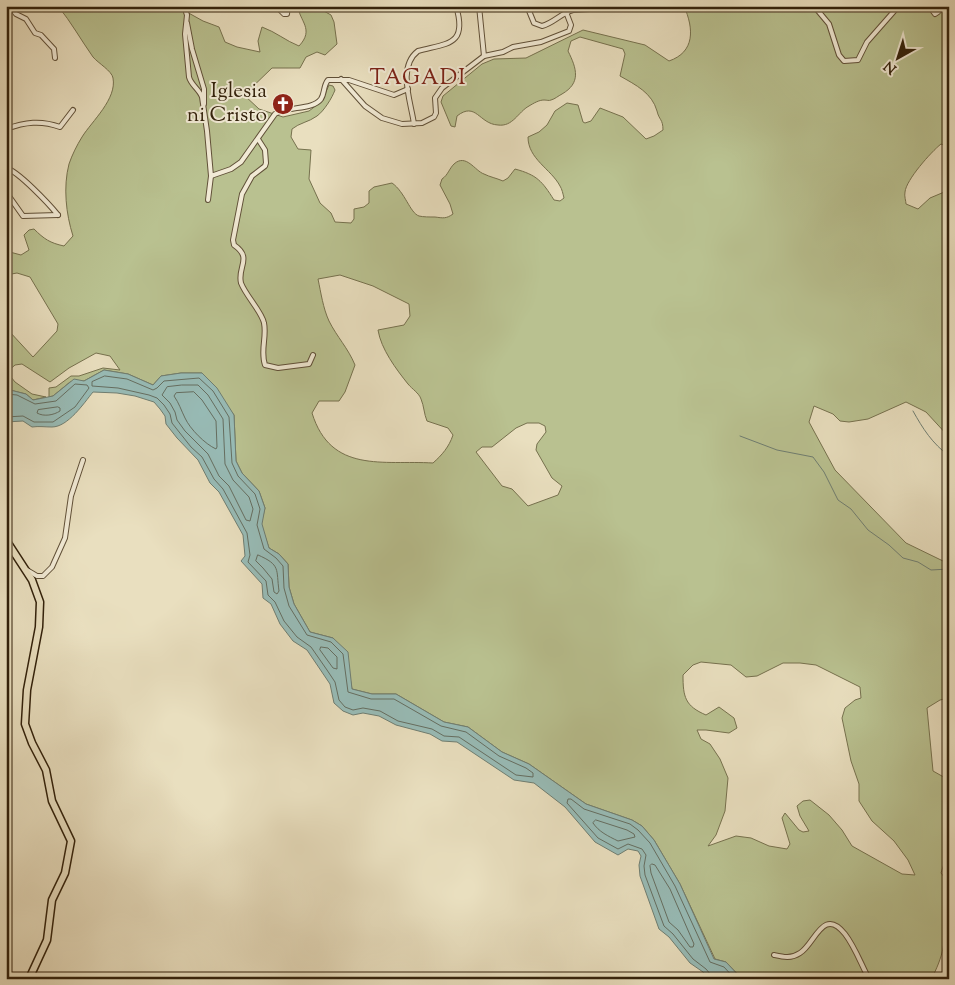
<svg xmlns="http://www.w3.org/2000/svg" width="955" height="985" font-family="'Sorts Mill Goudy',serif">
<rect width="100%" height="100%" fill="#e9dfbf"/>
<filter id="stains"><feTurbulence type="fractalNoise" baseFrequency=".004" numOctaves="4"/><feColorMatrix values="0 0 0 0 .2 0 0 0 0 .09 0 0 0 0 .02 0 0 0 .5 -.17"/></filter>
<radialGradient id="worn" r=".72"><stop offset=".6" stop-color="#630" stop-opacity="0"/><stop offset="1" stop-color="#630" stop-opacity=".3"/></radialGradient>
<path fill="#b9c190" stroke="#76714e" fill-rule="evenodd" d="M 58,6 L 176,6 L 203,21 L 219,27 L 225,42 L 237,47 L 260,52 L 258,41 L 262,27 C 276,32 286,41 299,46 C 315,29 299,21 298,6 L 321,6 L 322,10 L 331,15 L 334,22 L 337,44 L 325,55 L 317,52 L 306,57 L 300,68 L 272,68 L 244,95 L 259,109 L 283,117 L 309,111 L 322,101 L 329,85 L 333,86 L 335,90 C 332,98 324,111 317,116 C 309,122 299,123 292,129 L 291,137 L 298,149 L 311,150 L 309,179 L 320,203 L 331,213 L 335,222 L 351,223 L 354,219 L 354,209 L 364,207 L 369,203 L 369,191 L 374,187 L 392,183 C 405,192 410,213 419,216 C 423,217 430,217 435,217 C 443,218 446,219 453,214 L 450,204 L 440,185 L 442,179 C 448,175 449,169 454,164 C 466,153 475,171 484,174 C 490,177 496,178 503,181 L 508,178 L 515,169 C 537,175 542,181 554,200 L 560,201 L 564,198 C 563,194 562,189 560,186 C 551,169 528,159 528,137 L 539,132 L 547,125 L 555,111 L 567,103 L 578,105 L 583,122 L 585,123 L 591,121 L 600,108 L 623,117 L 646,139 L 654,136 L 663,130 C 663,119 659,120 657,111 C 652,93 636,85 620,76 L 625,54 L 623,49 L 580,37 L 571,41 L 568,51 C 577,69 581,83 562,94 C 558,96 555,99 551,100 C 549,101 547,100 544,100 C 539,100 534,103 529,106 C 518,112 513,127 498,125 C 479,124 476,101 457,116 L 455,127 L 451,126 L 441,102 L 443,96 L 482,64 L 494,59 L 526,58 L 583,30 L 645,45 L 669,61 C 695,52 694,29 684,6 L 949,6 L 949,147 L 941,144 C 931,152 906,180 905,192 C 904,196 906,201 906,204 L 918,209 L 930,198 L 949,190 L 949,336 L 944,339 L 946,351 L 949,353 L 949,437 L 926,412 L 906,402 L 868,419 L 849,422 L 840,421 L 833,414 L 814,406 L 809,422 L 835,470 L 906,543 L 943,561 L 949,558 L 949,698 L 940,700 L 927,708 L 933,771 L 949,780 L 949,848 L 941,873 L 949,883 L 949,906 L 944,911 C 946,938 945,951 933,976 L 934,979 L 742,979 L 726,962 L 715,959 L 680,884 L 654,840 L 642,826 L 632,820 L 586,804 L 529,764 L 502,752 L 468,727 L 444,722 L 396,694 L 372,694 L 352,689 L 349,672 L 333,638 L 310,632 L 294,604 L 289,587 L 288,564 L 279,554 L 269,548 L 261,524 L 265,508 L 259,491 L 242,473 L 236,461 L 234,415 L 202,373 L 181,373 L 161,376 L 153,385 L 128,374 L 104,370 L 84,381 L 70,382 L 53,396 L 49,397 L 49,388 L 56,387 L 71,376 L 79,376 L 103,368 L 120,370 L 110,356 L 96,353 L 69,368 L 50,382 L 22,364 L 15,365 L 7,372 L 15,382 L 32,394 L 46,397 L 33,400 L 26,394 L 6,389 L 6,332 L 9,331 L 33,357 L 57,331 L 58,324 L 30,277 L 17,273 L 6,275 L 6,251 L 21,255 L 29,250 L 24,235 L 29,230 L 34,229 C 44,239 50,243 64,246 L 73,236 C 66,214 63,187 69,164 C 72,155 77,145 82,137 C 92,121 117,99 113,78 C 112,71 98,63 93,57 C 81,40 71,22 58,6 ZM 340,275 L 373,286 L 409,304 L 410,316 L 404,325 L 378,330 C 381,349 396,369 408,384 C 412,389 419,393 421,399 C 424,406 424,414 427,421 L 448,428 L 453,435 C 449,447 442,455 433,463 C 383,460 331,474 312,413 L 319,401 L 339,401 L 345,392 L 355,365 C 348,348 337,337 329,321 C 323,308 321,293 318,279 ZM 527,423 L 539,423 L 545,426 L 546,432 L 537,444 L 536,450 L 552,478 L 562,486 L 558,495 L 528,506 L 512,489 L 502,486 L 476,452 L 482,447 L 492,447 L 516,428 ZM 701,662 L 731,665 L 746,677 L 757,676 L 783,663 L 800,663 L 816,665 L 860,687 L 861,698 L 855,700 L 845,708 L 842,718 L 851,761 L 859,784 L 859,801 L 872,821 L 894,841 L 908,860 L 915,875 L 902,874 L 852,846 L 842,830 L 829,815 L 810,800 L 803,801 L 797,806 L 800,816 L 809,831 L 803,832 L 799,830 L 785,813 L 782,818 L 790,844 L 787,849 L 769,846 L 751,838 L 736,836 L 708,846 L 716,835 L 725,811 L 728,778 L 720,759 L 710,744 L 701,739 L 697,730 L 706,730 L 729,733 L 737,728 L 734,718 L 719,707 L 706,715 C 685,706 683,697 683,675 L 693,665 Z"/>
<path fill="#98bcb7" stroke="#6f7e72" d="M 104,370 L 128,374 L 153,385 L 161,376 L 181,373 L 202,373 L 217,388 L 234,415 L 236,461 L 242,473 L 259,491 L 265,508 L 262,524 L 269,548 L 279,554 L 288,564 L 289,587 L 294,604 L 310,632 L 333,638 L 348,652 L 352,689 L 372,694 L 396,694 L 444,722 L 468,727 L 502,752 L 529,764 L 586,804 L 632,820 L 642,826 L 654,840 L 680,884 L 714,959 L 726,962 L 742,979 L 708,979 L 703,972 L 690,963 L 669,937 L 659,929 L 640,876 L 639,865 L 641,856 L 638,851 L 628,849 L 618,855 L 595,842 L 565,807 L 534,783 L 514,780 L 457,742 L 442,741 L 430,734 L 396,725 L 379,716 L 363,713 L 353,715 L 343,711 L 334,703 L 330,684 L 307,650 L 293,641 L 280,624 L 271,604 L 263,598 L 262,584 L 241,561 L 245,556 L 243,535 L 219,492 L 210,483 L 198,460 L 177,438 L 166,424 L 165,416 L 160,409 L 154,402 L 135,396 L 117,393 L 93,392 C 84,403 68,427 52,427 C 45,427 39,426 32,427 L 23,421 L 6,422 L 6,389 L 26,394 L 33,400 L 53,396 L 74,379 L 84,381 Z"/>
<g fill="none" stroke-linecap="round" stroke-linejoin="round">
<g stroke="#656e61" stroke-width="1">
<polygon points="105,376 127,379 153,390 157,388 164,381 199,378 213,391 229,417 232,463 238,476 255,494 260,509 257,525 264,549 276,558 283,566 284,588 289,606 307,635 331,642 343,654 348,692 371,699 394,699 441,726 466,732 499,756 526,768 533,773 533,777 516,775 459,737 444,736 432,729 398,721 380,711 363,708 353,710 345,707 339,700 335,682 327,670 311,647 297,637 284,621 275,602 268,595 266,581 248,562 250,555 247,533 223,489 214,479 202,457 191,447 172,423 170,414 164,405 157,398 149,395 118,388 92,386 92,382"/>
<polygon points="182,385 198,385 208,395 223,419 225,464 233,480 249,497 253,509 250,521 246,520 229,486 219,476 208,454 185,431 177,420 175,412 170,403 162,395 167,387"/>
<path d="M 194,392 L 202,400 L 216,421 L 217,447 L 216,449 C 205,444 190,429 185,418 C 181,410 179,403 174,396 L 176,393 Z"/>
<polyline points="6,394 17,395 35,404 56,401 75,384 87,385 89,388 75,407 53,422 34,422 23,416 6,417"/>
<path d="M 58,407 L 60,408 L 60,411 C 54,415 44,417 37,413 L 38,410 Z"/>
<path d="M 258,555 C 281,565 276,569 279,591 L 277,594 L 274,592 L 272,579 L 263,568 L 256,561 Z"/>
<polygon points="321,647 328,648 337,657 337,669 333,668 320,650"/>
<path d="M 596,820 L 627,830 L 634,834 L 635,837 L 618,841 C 608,836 599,832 593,823 Z"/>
<polygon points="652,864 655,865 670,889 694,944 693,947 690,947 678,930 669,922 651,873 650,866"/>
<polyline points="712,979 711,975 706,969 693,959 673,934 664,926 645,875 644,866 646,855 642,849 628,844 618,849 598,838 567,803 568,799 571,799 584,809 630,824 638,830 650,843 675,886 710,962 724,967 735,979"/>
</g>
<g stroke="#6f7e72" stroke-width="1">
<path d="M 913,411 C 923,429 932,443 949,456"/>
<polyline points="740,436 777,450 813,457 824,472 838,500 851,509 868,530 889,545 903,558 918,562 931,570 949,569"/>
</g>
<g stroke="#605038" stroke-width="6">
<g id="minor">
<path d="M 184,6 L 187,15 L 185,34 L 189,77 C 191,85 199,89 202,97 L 207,131 L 211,176 L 231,169 L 241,162 L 275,114 C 288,106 313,110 321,99 C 325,93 323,86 328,80 L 349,80 L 394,95 L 408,89"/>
<polyline points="276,6 284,14 287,14 288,6"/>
<polyline points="479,6 484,56"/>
<path d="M 527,6 L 534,23 L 542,26 C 554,23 561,13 573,10 L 638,6"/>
<polyline points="814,6 829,24 839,55 844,61 858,60 867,42 896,9 896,6"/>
<polyline points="929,6 935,14 938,12 941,6"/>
<polyline points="12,9 16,14 26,19 35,33 41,35 54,49 55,58"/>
<polyline points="6,11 12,9 12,6"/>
<polyline points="187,23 192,49 204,89 204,104"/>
<polyline points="341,79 365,106 382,118 402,124 422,123 434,117 436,113 435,98 442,88 484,56 503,52 513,47 541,42 569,31 571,25 566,12"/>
<path d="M 414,124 C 411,102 397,67 418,51 C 447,43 468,46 456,6"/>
<path d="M 6,129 C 25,122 41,120 60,127 L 73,110"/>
<path d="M 258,139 L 265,150 L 266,163 L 265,166 L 252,176 L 242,194 L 233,240 L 234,245 C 253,258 237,267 241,283 C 246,296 262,312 264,323 C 267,337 260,351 265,365 L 278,368 L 309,364 L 313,355"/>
<path d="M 6,168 C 18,171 49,204 58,215"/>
<polyline points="6,192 23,216 58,215"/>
<polyline points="208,200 211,176"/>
<polyline points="27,570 37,576 43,576 52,567 65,538 71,496 83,460"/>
<path d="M 774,955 C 783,957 791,959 800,953 C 815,944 823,906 845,934 C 855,947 861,964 869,979"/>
<polyline points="943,979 949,971"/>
</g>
</g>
<g stroke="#32210b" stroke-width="9">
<polyline id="trunk" points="6,540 32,580 40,602 39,627 27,690 25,724 32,743 46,770 52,801 71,841 65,873 52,900 47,940 29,979"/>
</g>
<use href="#minor" stroke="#f1ead5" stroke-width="4"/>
<use href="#trunk" stroke="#e9dfbf" stroke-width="6"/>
</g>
<defs>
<g id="church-disc" transform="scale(1.125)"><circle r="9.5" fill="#8f2418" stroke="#f1ead5"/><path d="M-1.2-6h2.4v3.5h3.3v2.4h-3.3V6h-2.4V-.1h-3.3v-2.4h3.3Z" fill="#fff"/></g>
</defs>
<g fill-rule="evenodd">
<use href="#church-disc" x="283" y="104"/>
</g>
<g text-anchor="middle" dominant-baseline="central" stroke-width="4" stroke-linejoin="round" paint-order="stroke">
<g font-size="21" fill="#32210b" stroke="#f1ead5" text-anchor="end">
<text x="267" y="92">Iglesia<tspan x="267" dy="24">ni Cristo</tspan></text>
</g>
<g font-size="22" letter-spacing="1" fill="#7a1f14" stroke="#f1ead5">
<text x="418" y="79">TAGADI</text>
</g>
</g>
<rect width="955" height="985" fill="none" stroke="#e9dfbf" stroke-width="25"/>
<rect x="8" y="8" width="940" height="970" fill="none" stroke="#32210b" stroke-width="2.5"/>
<rect x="12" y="12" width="930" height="960" fill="none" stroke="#32210b"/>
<g transform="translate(898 58) rotate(219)" stroke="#f1ead5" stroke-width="4" paint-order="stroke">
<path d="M0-4L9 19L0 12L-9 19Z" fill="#32210b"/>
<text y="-8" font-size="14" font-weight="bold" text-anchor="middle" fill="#32210b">N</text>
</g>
<rect width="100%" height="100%" filter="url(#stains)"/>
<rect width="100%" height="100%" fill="url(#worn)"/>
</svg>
